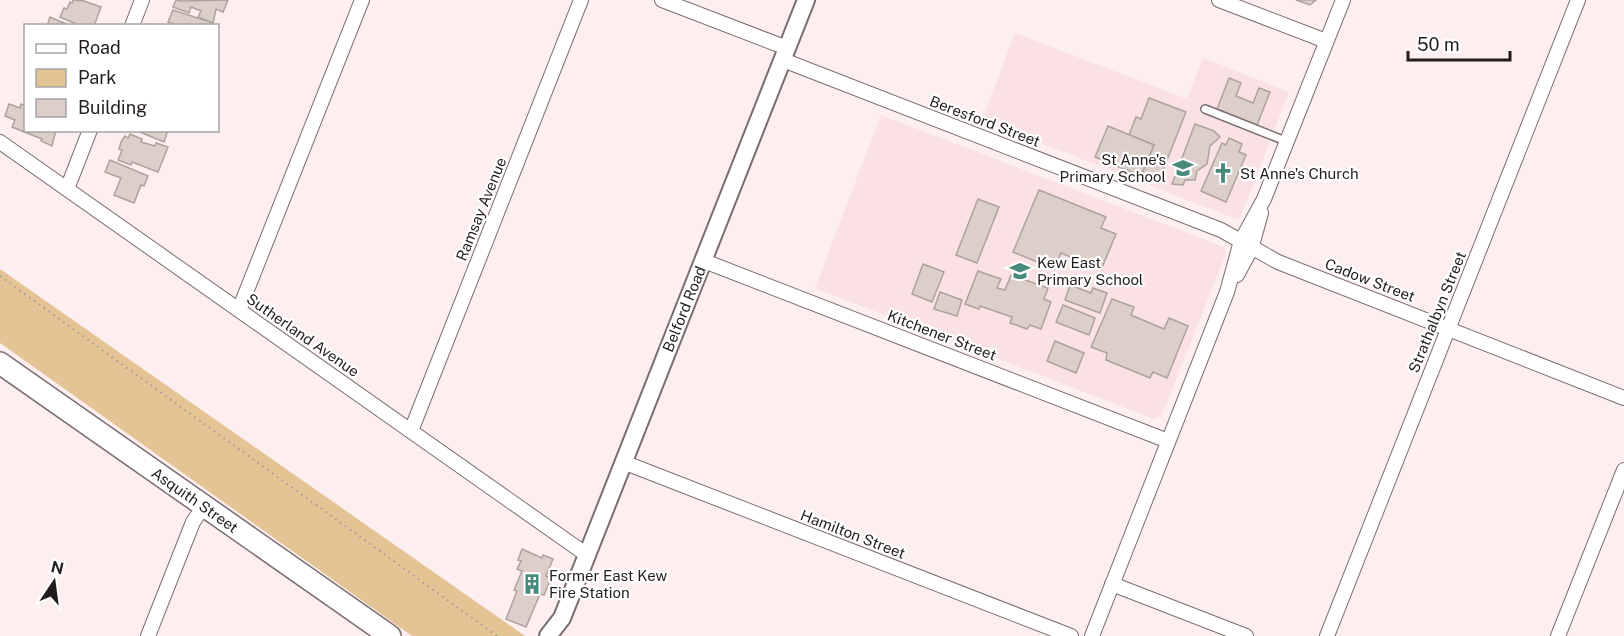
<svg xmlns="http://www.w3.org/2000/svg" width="1624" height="636" font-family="'Public Sans',sans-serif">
<rect width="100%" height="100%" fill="#fdeef0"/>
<g fill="#f9e1e4">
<polygon points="1015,33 1187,99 1203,58 1289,92 1241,216 1236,219 982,120"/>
<polygon points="881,115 1224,247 1226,254 1162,415 1154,419 815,288"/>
</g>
<polygon fill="#e4c394" points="0,269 525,636 412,636 0,343"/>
<g fill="#dccfca" stroke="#aea29d" stroke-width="1.5">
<polygon points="73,0 84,1 101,7 94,26 81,26 60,17 64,8 67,9 70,2 72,3"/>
<polygon points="176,0 182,1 228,0 223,12 216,9 213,23 198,17 201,11 191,7 189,13 173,7"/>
<polygon points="1296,0 1316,0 1310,5"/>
<polygon points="173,10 213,23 212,24 215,26 172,26 173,24 168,22"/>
<polygon points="50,17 59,21 72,26 47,26"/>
<polygon points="1229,78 1241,83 1236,96 1253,103 1259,88 1270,92 1257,125 1217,109"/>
<polygon points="1149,98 1186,112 1158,183 1141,176 1154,145 1129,135 1136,117 1141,119"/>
<polygon points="9,104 20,108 21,104 26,106 26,130 56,130 52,146 41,141 42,139 12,127 15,120 5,116"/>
<polygon points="1195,124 1214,131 1220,137 1210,146 1207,164 1197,171 1195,180 1185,180 1183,185 1172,184"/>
<polygon points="1108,126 1154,145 1141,176 1095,157"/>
<polygon points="135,130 168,130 164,142"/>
<polygon points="130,134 142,139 141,142 155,146 156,143 168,147 158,172 132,162 131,165 118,160 122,150 119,149 121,142 125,136 128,138"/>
<polygon points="1229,138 1242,144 1239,152 1246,155 1226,202 1201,191 1222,143 1226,145"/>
<polygon points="110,160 148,176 144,186 141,185 134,203 114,195 121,178 105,172"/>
<polygon points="1039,190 1106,217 1101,228 1116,234 1101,270 1061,253 1054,269 1013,252"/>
<polygon points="978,199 999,207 977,263 956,255"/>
<polygon points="923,264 944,272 932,302 912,294"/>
<polygon points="978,271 1001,279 997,288 1005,290 1011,275 1048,288 1044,299 1051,302 1041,329 1030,325 1027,329 1010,323 1012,317 980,306 979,309 965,304"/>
<polygon points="1070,285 1091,293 1093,288 1107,293 1100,313 1065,300"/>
<polygon points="940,292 962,300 957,316 934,309"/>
<polygon points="1112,299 1134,307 1131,315 1164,329 1169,318 1188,326 1167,378 1153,372 1150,378 1106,360 1107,353 1091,347"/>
<polygon points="1063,305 1095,318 1089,335 1056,322"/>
<polygon points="1055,341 1084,353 1076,373 1047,361"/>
<polygon points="522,549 542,558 543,555 553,559 546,576 551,578 544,595 540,594 526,627 506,619 517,591 514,590 522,571 517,569 521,561 518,560"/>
</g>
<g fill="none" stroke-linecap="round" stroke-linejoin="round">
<g stroke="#7b6e70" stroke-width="10">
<polyline id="service" points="1205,109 1288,142"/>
</g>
<g stroke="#7b6e70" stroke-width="16">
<g id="minor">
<polyline points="662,0 787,48"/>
<polyline points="1219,0 1326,41"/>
<polyline points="132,26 142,0"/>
<polyline points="783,60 1221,230 1278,262 1624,398"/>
<polyline points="0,142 587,555"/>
<polyline points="67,189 90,130"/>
<polyline points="704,261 1168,441"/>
<polyline points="1237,275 1251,249 1261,213"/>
<polyline points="239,310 362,0"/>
<polyline points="411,431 581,0"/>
<polyline points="623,462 1071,636"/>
<polyline points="1112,584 1246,636"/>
<polyline points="148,636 193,522 204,506"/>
<polyline points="1092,636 1227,292 1241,241 1264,199 1343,0"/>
<polyline points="1327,636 1578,0"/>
<polyline points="1558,636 1624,470"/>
</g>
</g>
<g stroke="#7b6e70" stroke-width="20">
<polyline id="tertiary" points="548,636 562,618 587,555 806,0"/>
</g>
<g stroke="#7b6e70" stroke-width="24">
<polyline id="primary" points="0,363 390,636"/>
</g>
<polyline stroke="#a3989a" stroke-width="2" stroke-dasharray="1.5 4.5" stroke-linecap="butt" points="0,276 497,636"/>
<use href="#service" stroke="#fff" stroke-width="7"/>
<use href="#minor" stroke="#fff" stroke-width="14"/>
<use href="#tertiary" stroke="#fff" stroke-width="16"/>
<use href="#primary" stroke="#fff" stroke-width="21"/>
</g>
<defs>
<g id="school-bare" transform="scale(1.62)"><path d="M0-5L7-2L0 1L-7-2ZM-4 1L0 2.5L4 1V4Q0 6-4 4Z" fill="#47897b" stroke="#fff" stroke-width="2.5" paint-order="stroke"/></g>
<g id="church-bare" transform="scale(1.62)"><path d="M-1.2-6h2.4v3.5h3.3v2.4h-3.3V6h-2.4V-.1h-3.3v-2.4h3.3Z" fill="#47897b" stroke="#fff" stroke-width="2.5" paint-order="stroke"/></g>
<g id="building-bare" transform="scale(1.62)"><path d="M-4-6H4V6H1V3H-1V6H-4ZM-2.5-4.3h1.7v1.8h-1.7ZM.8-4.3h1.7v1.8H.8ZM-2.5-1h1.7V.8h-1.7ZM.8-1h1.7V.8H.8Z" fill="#47897b" stroke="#fff" stroke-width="2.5" paint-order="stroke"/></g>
</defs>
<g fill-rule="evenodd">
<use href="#school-bare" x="1183" y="168"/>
<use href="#church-bare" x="1223" y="173"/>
<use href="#school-bare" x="1020" y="271"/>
<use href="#building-bare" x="532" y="584"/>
</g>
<g text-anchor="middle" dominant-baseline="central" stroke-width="4.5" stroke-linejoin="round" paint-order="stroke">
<g font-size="15" fill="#231d1e" stroke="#fff">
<text transform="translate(985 121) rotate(21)">Beresford Street</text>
<text transform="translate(481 209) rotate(-68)">Ramsay Avenue</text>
<text transform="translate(1370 280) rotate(21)">Cadow Street</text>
<text transform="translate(684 309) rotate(-68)">Belford Road</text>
<text transform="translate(1437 312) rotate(-68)">Strathalbyn Street</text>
<text transform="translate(303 335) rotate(35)">Sutherland Avenue</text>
<text transform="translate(942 335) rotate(21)">Kitchener Street</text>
<text transform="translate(195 500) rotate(35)">Asquith Street</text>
<text transform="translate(853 534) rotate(21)">Hamilton Street</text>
</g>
<g font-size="15" fill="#231d1e" stroke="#fff" text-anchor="start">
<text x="1166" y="159" text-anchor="end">St Anne's<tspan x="1166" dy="17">Primary School</tspan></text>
<text x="1240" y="173">St Anne's Church</text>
<text x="1037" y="262">Kew East<tspan x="1037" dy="17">Primary School</tspan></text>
<text x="549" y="575">Former East Kew<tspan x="549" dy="17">Fire Station</tspan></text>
</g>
</g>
<rect x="24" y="24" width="195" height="108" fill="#ffffff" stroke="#a7a5a5" stroke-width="1.5"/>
<rect x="36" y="44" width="30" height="9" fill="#ffffff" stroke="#a7a5a5" stroke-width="1.5"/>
<text x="78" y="54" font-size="18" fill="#231d1e">Road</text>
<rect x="36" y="69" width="30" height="18" fill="#e4c394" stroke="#a7a5a5" stroke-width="1.5"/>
<text x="78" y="84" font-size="18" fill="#231d1e">Park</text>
<rect x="36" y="99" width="30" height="18" fill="#dccfca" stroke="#a7a5a5" stroke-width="1.5"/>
<text x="78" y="114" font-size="18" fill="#231d1e">Building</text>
<g transform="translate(54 582) rotate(13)" stroke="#ffffff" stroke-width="4.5" paint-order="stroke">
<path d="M0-4.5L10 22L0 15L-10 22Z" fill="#231d1e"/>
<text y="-9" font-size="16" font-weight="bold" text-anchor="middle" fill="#231d1e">N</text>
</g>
<path d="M1408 51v9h102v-9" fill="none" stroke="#231d1e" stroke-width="3"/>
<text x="1417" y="51" font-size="18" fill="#231d1e" stroke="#ffffff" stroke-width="4.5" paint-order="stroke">50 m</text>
</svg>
